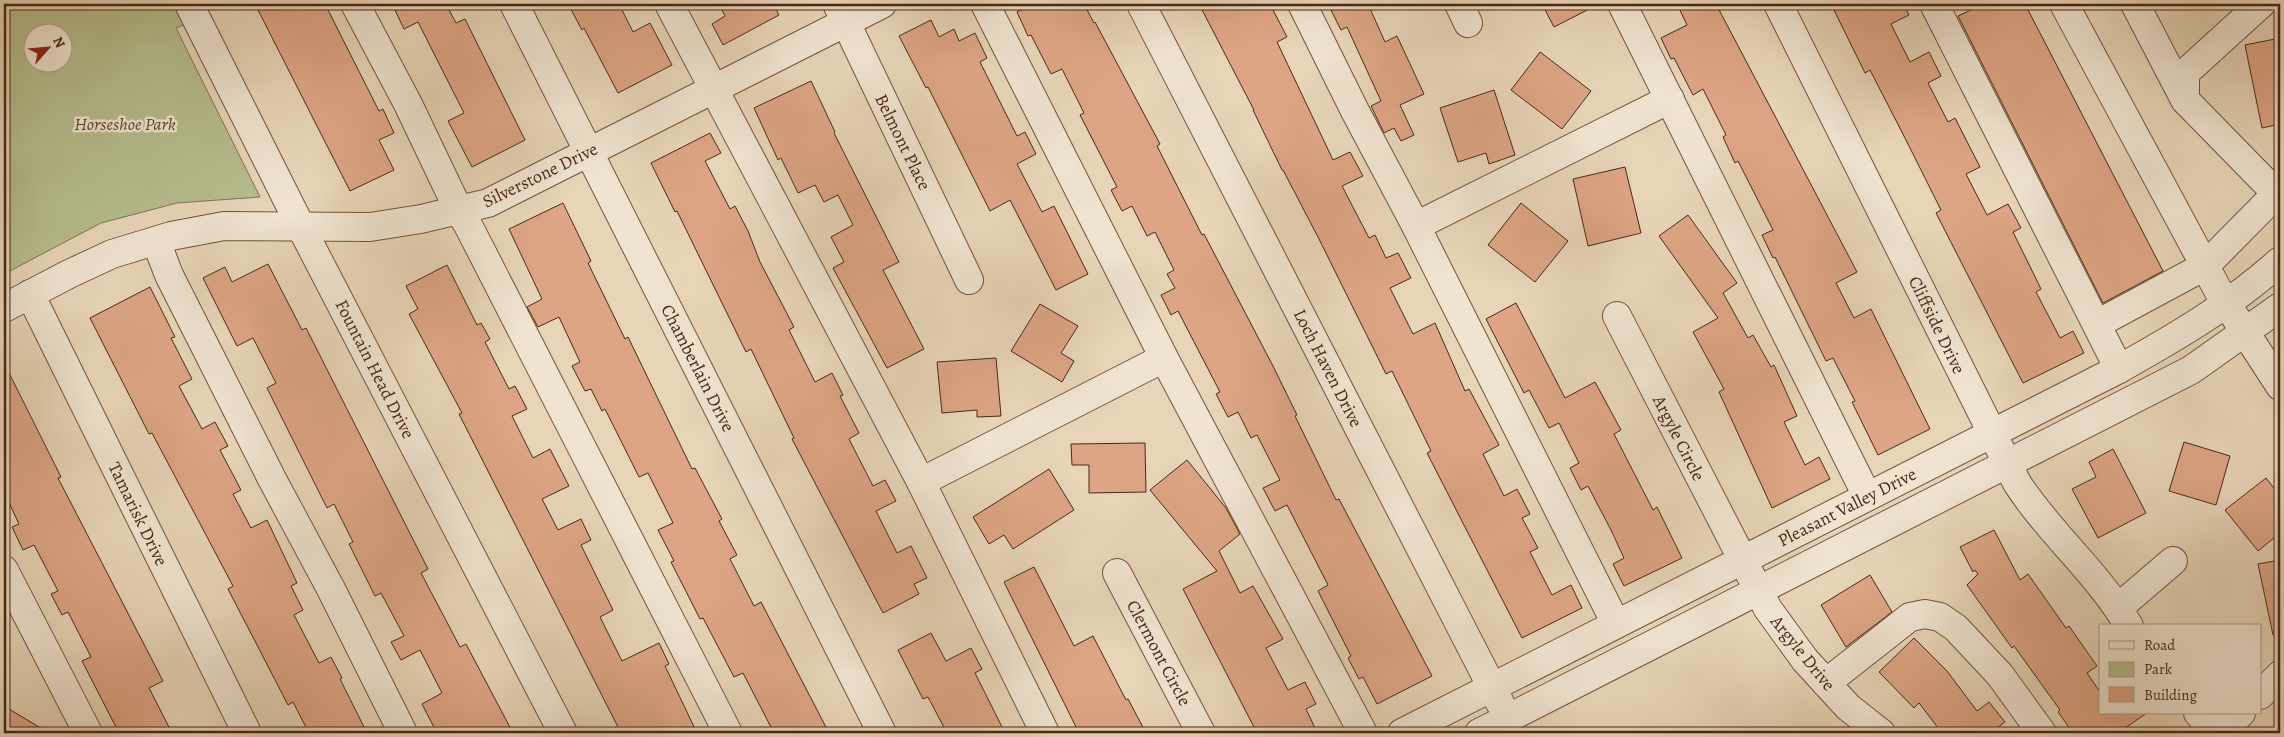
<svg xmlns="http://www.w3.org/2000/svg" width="2284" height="737" font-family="Alegreya,serif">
<rect width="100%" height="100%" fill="#e8d5b8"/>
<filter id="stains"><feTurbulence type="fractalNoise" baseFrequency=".004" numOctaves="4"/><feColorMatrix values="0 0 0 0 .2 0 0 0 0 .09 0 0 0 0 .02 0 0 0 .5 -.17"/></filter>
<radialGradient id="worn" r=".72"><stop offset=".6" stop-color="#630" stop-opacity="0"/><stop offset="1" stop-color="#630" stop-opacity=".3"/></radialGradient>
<path fill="#b6bd8e" stroke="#807352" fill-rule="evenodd" d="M 4,4 L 175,4 L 185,24 L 176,28 L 260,197 L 177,203 L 101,223 L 4,274 ZM 32,32 L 62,32 L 62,62 L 32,62 Z"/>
<g fill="#dda585" stroke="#492916">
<polygon points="255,4 325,4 379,111 383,109 394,133 379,140 394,170 350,191"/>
<polygon points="392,4 446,4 456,23 465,19 525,140 472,167 448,121 464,113 418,22 404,29"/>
<polygon points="568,4 619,4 633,32 650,23 672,65 618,93 584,28 582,30"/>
<polygon points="719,4 773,4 779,15 723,45 712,24 725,16"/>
<polygon points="1033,4 1084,4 1094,23 1095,22 1160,144 1157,146 1202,235 1204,234 1273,366 1297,415 1295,416 1336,500 1339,499 1432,676 1377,704 1363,677 1359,679 1348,658 1351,656 1318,591 1328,585 1287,505 1275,511 1263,488 1280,480 1257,435 1251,438 1238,412 1228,417 1216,394 1220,392 1178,311 1171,315 1161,295 1175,288 1167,274 1174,270 1155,232 1147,236 1132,206 1122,211 1111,190 1117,187 1080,115 1084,113 1062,69 1051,74 1031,35 1028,36 1017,12"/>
<polygon points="1199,4 1270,4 1287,37 1277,42 1333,160 1350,152 1363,176 1342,186 1369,238 1375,235 1386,258 1398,253 1411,278 1390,288 1413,334 1435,323 1465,391 1469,389 1499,445 1483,454 1504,496 1517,489 1530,514 1522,518 1538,548 1530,552 1552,595 1571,585 1582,608 1522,638 1427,453 1431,451 1392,371 1386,374 1318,237 1283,170 1282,170 1253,110 1254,110"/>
<polygon points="1343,4 1368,4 1385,42 1397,36 1424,94 1400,105 1414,135 1401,141 1394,128 1384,133 1371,106 1381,101 1347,27 1341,30 1331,10"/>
<polygon points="1542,4 1599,4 1554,27"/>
<polygon points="1677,4 1716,4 1857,272 1836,283 1854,318 1871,309 1930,429 1878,455 1852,402 1855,401 1833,358 1826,361 1775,257 1773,258 1762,235 1773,230 1738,161 1735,163 1723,137 1726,135 1703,89 1693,95 1674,58 1671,59 1661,38 1687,25"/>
<polygon points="1831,4 1903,4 1909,15 1891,24 1910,62 1929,52 1941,76 1928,83 1948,122 1955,118 1980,167 1966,174 1987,215 2008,204 2021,228 2013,232 2041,289 2036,292 2060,338 2073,331 2084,353 2023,383 1936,213 1941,210 1907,142 1870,70 1865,73"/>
<polygon points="1983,4 2025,4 2163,271 2103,303 1958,16"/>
<polygon points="931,20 939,37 954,29 959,41 975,33 987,58 980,62 1017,136 1025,132 1036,154 1017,164 1042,212 1054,206 1088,274 1056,290 1010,200 990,211 928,87 926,88 899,36"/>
<polygon points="2280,38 2280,124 2262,128 2245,45"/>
<polygon points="1540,52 1591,91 1562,129 1511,90"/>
<polygon points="811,81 835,132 834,133 899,262 883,270 924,349 887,368 833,268 844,262 831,237 853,225 838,195 824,202 815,185 798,193 781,158 778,160 754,108"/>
<polygon points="1494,90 1515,155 1489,164 1486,153 1458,162 1440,108"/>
<polygon points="710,133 721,153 705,161 730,209 735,206 748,231 760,262 794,327 789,330 815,382 832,373 843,395 840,396 859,433 849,439 873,486 885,480 896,501 876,511 897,553 911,546 927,578 914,584 919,594 883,613 792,439 794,438 751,349 746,352 677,211 675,212 651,163"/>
<polygon points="1625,167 1641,233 1588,246 1573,179"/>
<polygon points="563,203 591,261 588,263 625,339 628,337 692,469 695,468 722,519 719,521 737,555 730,559 754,606 761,602 829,733 774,733 743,673 734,677 703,618 700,619 671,562 674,561 658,530 673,523 648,473 639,477 605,409 602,411 591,389 585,391 572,366 580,362 559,317 538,327 527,307 542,299 509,229"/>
<polygon points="1521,203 1568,241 1535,282 1488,245"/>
<polygon points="1688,215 1737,283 1723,293 1748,338 1753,335 1771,367 1774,365 1797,416 1784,422 1805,465 1819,457 1830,479 1772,508 1719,392 1724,389 1693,332 1718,318 1659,236"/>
<polygon points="268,264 302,330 306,328 428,569 421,573 460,647 466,644 513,733 437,733 422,704 442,693 420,650 401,660 391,642 404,636 381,593 375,596 349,544 353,542 334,504 327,508 267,388 276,383 253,338 237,346 203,278 225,267 232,282"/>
<polygon points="447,265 477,325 481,323 490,339 485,342 509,389 515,386 527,409 512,416 533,458 550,449 569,486 542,499 558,530 581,519 591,540 581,545 613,610 600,617 622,661 659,643 669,664 665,666 697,733 621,733 459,414 462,413 409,314 418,309 406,286"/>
<polygon points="150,287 175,337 171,338 192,379 179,386 202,429 215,422 228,446 220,450 241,490 233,494 251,528 267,520 297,583 291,586 303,610 294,615 319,663 331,657 342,678 340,679 367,733 309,733 293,702 288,705 228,589 233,586 152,433 149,434 90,318"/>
<polygon points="1516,303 1565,398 1595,382 1621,430 1614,434 1653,510 1657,507 1682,558 1624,586 1613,564 1624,558 1611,530 1588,486 1581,490 1570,468 1579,463 1559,423 1549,428 1529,390 1524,393 1486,319"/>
<polygon points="1040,304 1078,326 1061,353 1074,361 1062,382 1011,351"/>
<polygon points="996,358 1001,416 977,417 977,410 942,413 937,362"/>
<polygon points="4,363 61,477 58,478 163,681 149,688 172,733 119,733 82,661 91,657 68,612 62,615 51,594 58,591 34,545 23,550 12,527 19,524 4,492"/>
<polygon points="2184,442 2230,456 2216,505 2169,491"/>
<polygon points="1145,443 1146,492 1089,493 1089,465 1072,465 1071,444"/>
<polygon points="2113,449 2146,513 2098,538 2072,489 2096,477 2089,462"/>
<polygon points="1187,460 1226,508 1240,534 1219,551 1240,593 1253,586 1283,639 1266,648 1288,690 1305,682 1316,704 1306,709 1315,728 1304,733 1257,733 1183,589 1217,571 1150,490"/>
<polygon points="1049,469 1074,510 1013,549 1004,535 989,544 973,517"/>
<polygon points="2266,478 2280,496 2280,533 2258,551 2225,510"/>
<polygon points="1994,530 2020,580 2028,574 2066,628 2069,626 2097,666 2087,673 2100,692 2100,713 2147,713 2118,733 2073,733 2058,712 2060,710 2014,646 2012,648 1967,585 1978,574 1975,570 1973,572 1960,547"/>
<polygon points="2280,560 2280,635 2273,635 2258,564"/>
<polygon points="1034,567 1074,646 1093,636 1126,700 1128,699 1146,733 1079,733 1004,582"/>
<polygon points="1870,575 1892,612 1846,647 1821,605"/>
<polygon points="931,633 946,661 971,648 982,669 975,673 1005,733 947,733 928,697 923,699 898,650"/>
<polygon points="1914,638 1947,671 1977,711 1989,702 2005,722 1990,733 1942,733 1919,703 1914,708 1879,672"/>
<polygon points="4,706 49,733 4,733"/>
</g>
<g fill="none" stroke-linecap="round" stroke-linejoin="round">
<g stroke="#71543e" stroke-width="30">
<g id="minor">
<polyline points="189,4 301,227 563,733"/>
<polyline points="355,4 408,104 459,211 468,225 728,733"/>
<polyline points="514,4 882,733"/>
<polyline points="669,4 921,482 1045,733"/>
<polyline points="837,4 969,280"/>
<polyline points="985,4 1164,358 1363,733"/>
<polyline points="1141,4 1500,703"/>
<polyline points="1302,4 1355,111 1416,226 1616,624"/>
<polyline points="1459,4 1468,23"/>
<polyline points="1622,4 1867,496"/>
<path d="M 1778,4 L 2017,483 C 2050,534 2098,573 2129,626"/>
<polyline points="1934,4 2119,369"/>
<polyline points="2064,4 2219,292 2280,386"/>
<polyline points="2135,4 2184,98"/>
<polyline points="2261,4 2185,73 2185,100 2277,194"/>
<polyline points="1416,226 1670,99"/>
<polyline points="156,241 169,275 272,479 331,589 403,733"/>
<polyline points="30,294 247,733"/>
<polyline points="4,308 69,274 112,254 171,236 224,226 370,227 421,219 488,203 882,4"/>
<polyline points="1617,316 1768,609 1805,660 1848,707 1881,733"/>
<polyline points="2097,324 2205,266 2280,190"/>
<polyline points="921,482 1164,358"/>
<polyline points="4,570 88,733"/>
<polyline points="1117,573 1201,733"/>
<polyline points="2118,608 2173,561"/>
<polyline points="1826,683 1910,617 1925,614 1940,617 1956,628 2000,675 2042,733"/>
<polyline points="2260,695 2280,675"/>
<polyline points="2198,713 2217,733"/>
<path d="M 1402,733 L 2119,369 C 2176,337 2231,305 2280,261"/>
<polyline points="1479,733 2191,370 2280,307"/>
<polyline points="2220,733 2241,713"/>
</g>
</g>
<use href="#minor" stroke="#f0e4d1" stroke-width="28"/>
</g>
<g text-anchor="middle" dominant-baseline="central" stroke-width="5" stroke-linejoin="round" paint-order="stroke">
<g font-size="18" font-style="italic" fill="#5f472e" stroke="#f0e4d1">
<text x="125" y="124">Horseshoe Park</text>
</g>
<g font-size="18" fill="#492916" stroke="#f0e4d1">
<text transform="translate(903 142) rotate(64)">Belmont Place</text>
<text transform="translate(540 175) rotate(-26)">Silverstone Drive</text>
<text transform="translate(1937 325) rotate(64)">Cliffside Drive</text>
<text transform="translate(698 368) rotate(63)">Chamberlain Drive</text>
<text transform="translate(1328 368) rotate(63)">Loch Haven Drive</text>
<text transform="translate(375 369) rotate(63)">Fountain Head Drive</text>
<text transform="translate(1679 438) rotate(63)">Argyle Circle</text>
<text transform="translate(1847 507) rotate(-27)">Pleasant Valley Drive</text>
<text transform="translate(138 514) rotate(64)">Tamarisk Drive</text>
<text transform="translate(1159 653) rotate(62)">Clermont Circle</text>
<text transform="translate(1803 653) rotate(51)">Argyle Drive</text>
</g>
</g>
<rect width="2284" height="737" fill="none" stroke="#e8d5b8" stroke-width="20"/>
<rect x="5" y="5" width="2274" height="727" fill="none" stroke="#492916" stroke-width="2.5"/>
<rect x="10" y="10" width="2264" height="717" fill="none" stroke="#492916"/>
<rect x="2099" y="624" width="162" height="90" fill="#f0e4d1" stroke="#ad9986"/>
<rect x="2109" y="641" width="25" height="8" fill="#f0e4d1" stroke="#ad9986"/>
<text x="2144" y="650" font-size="15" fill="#492916">Road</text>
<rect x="2109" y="662" width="25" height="15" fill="#b6bd8e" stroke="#ad9986"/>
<text x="2144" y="674" font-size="15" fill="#492916">Park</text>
<rect x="2109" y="687" width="25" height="15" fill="#dda585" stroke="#ad9986"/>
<text x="2144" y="700" font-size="15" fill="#492916">Building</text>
<g transform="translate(48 48) rotate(63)"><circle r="24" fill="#f0e4d1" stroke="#ad9986"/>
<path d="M0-4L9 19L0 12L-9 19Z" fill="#8f2418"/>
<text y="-8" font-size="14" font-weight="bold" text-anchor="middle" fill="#492916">N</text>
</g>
<rect width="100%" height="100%" filter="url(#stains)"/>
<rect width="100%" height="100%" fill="url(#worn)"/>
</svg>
